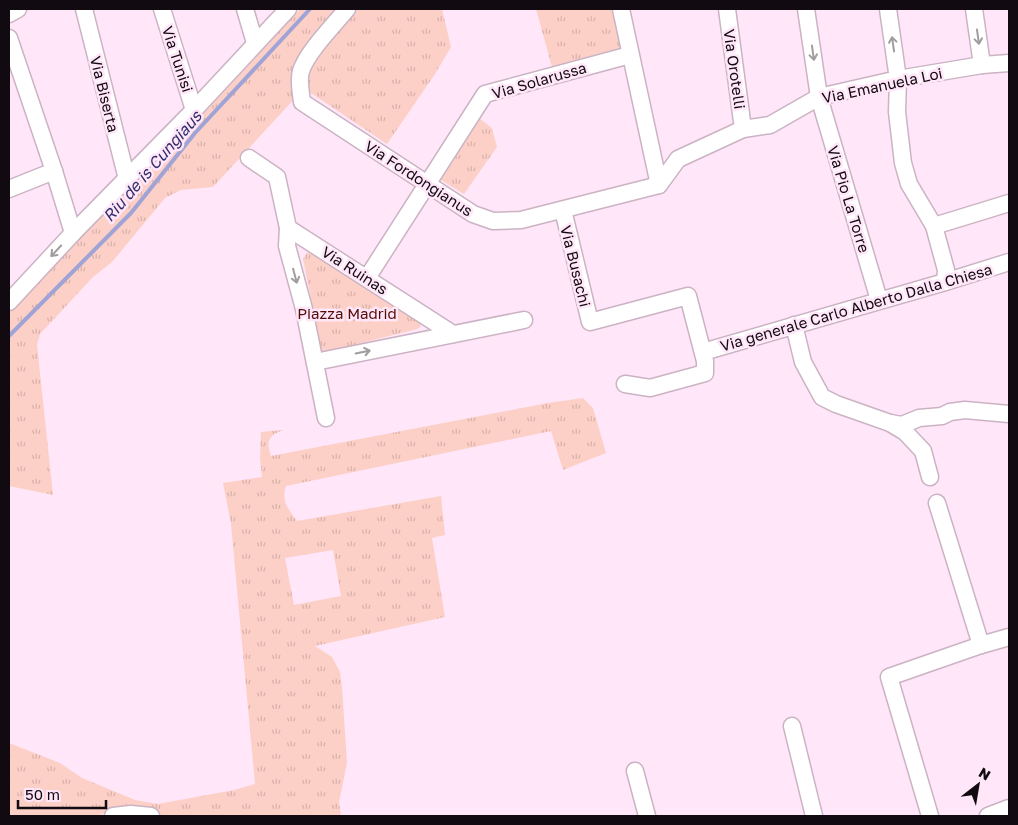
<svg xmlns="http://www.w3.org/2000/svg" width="1018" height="825" font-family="'Golos Text',sans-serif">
<defs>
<pattern id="grass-tufts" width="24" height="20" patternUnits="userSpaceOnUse" patternTransform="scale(1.25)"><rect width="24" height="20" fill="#fdd0c7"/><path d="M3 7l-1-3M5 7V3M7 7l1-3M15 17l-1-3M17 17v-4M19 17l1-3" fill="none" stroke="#d8b1aa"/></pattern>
</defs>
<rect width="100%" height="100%" fill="#ffe6f8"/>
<g fill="url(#grass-tufts)" fill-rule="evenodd">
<polygon points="300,9 442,9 451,47 435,74 387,144 308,91 298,95 213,187 181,190 165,198 112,262 93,277 40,334 37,345 53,495 9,486 9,311 72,242 120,193 138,181 151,171"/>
<polygon points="536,9 612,9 620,48 552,67"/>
<polygon points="480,119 492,128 497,147 464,194 441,180"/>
<polygon points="307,253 312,253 421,323 420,327 417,329 322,353 303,259"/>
<path d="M 583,398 L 593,408 L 606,453 L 563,470 L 551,431 L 286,486 C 281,502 288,508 297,521 L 441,496 L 445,535 L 432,538 L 445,617 L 315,646 L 332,657 L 340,672 L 342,687 L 347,763 L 339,802 L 341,816 L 162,816 L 148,811 L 115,810 L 96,816 L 9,816 L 9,743 L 60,763 L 82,778 L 135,800 L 158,804 L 234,790 L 255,784 L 231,524 L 223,483 L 262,477 L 260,458 L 261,432 L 283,430 C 268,436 266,441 271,456 L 548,403 ZM 333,550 L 341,596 L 294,605 L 285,558 Z"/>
</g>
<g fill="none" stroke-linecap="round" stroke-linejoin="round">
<polyline stroke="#9fa3d5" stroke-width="4" points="9,336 131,213 195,133 310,9"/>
<g stroke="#cbb3c4" stroke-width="19">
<g id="minor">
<polyline points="84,9 127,179"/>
<polyline points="162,9 194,110"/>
<polyline points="245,9 255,43"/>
<path d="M 347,9 C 334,25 307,52 301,71 C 298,81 301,92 302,102 L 473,214 L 493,221 L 521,220 L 659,185 L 678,159 L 743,129 L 770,125 L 819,97 L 898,79 L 982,65 L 1009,63"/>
<polyline points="621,9 659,185"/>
<polyline points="727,9 743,129"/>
<polyline points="806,9 819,97 879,300"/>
<polyline points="888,9 898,79 897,112 903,163 909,184 934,226 946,270 945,282"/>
<polyline points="974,9 982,65"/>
<polyline points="9,14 18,9"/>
<polyline points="9,38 54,171 73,233"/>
<polyline points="249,158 277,177 288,228 287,246 304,309 326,418"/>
<polyline points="9,189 54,171"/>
<polyline points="563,210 590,322 688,296 705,361 705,373 650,388 625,384"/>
<polyline points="934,226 1009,203"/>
<polyline points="288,228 453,334"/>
<polyline points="367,278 485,94 630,55"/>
<polyline points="9,302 73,233 194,110 288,9"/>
<polyline points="794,325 803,362 822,397 836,404 890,423 905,432 923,451 930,477"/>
<polyline points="703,352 945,282 1009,262"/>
<polyline points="315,362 524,320"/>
<polyline points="890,423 902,425 919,418 942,416 950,412 965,410 1009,414"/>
<polyline points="981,645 1009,637"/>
<polyline points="792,726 814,816"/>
<polyline points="635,771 647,816"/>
<polyline points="113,816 131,814 151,816"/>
<polyline points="930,816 889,677 981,645 937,503"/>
<polyline points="988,816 1009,808"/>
</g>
</g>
<use href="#minor" stroke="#fff" stroke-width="16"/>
</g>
<defs><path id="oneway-shaft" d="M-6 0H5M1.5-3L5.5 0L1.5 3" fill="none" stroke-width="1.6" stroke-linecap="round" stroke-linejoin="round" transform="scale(1.25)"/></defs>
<g stroke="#a09d9f">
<use href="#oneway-shaft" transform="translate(978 37) rotate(82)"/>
<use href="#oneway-shaft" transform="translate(893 44) rotate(-98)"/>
<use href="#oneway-shaft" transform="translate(813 53) rotate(82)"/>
<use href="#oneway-shaft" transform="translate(56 251) rotate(133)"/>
<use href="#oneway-shaft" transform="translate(295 276) rotate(75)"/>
<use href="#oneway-shaft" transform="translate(363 352) rotate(-12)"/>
</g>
<g text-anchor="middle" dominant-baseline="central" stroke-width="5" stroke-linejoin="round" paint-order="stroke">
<g font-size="15" fill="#110a10" stroke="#ffe6f8">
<text transform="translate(178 59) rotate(72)">Via Tunisi</text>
<text transform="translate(735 69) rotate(82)">Via Orotelli</text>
<text transform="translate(539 80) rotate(-16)">Via Solarussa</text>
<text transform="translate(882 85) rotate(-12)">Via Emanuela Loi</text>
<text transform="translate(105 94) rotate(76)">Via Biserta</text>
<text transform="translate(419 178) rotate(33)">Via Fordongianus</text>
<text transform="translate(849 199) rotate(73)">Via Pio La Torre</text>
<text transform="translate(576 266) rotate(76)">Via Busachi</text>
<text transform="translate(355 270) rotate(33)">Via Ruinas</text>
<text transform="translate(856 307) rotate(-16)">Via generale Carlo Alberto Dalla Chiesa</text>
</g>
<g font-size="15" fill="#540d07" stroke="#ffe6f8">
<text x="347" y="313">Piazza Madrid</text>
</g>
<g font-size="16" font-style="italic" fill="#312f6c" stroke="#ffe6f8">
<text transform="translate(152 166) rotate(-49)">Riu de is Cungiaus</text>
</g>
</g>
<rect width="1018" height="825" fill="none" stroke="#110a10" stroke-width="20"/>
<g transform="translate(978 785) rotate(31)" stroke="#ffe6f8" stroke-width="4" paint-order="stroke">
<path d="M0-4L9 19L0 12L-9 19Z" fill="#110a10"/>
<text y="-8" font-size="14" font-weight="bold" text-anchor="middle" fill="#110a10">N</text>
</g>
<path d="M18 800v8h88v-8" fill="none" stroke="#110a10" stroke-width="2.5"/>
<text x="25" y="800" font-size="15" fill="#110a10" stroke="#ffe6f8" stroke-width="4" paint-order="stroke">50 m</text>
</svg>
